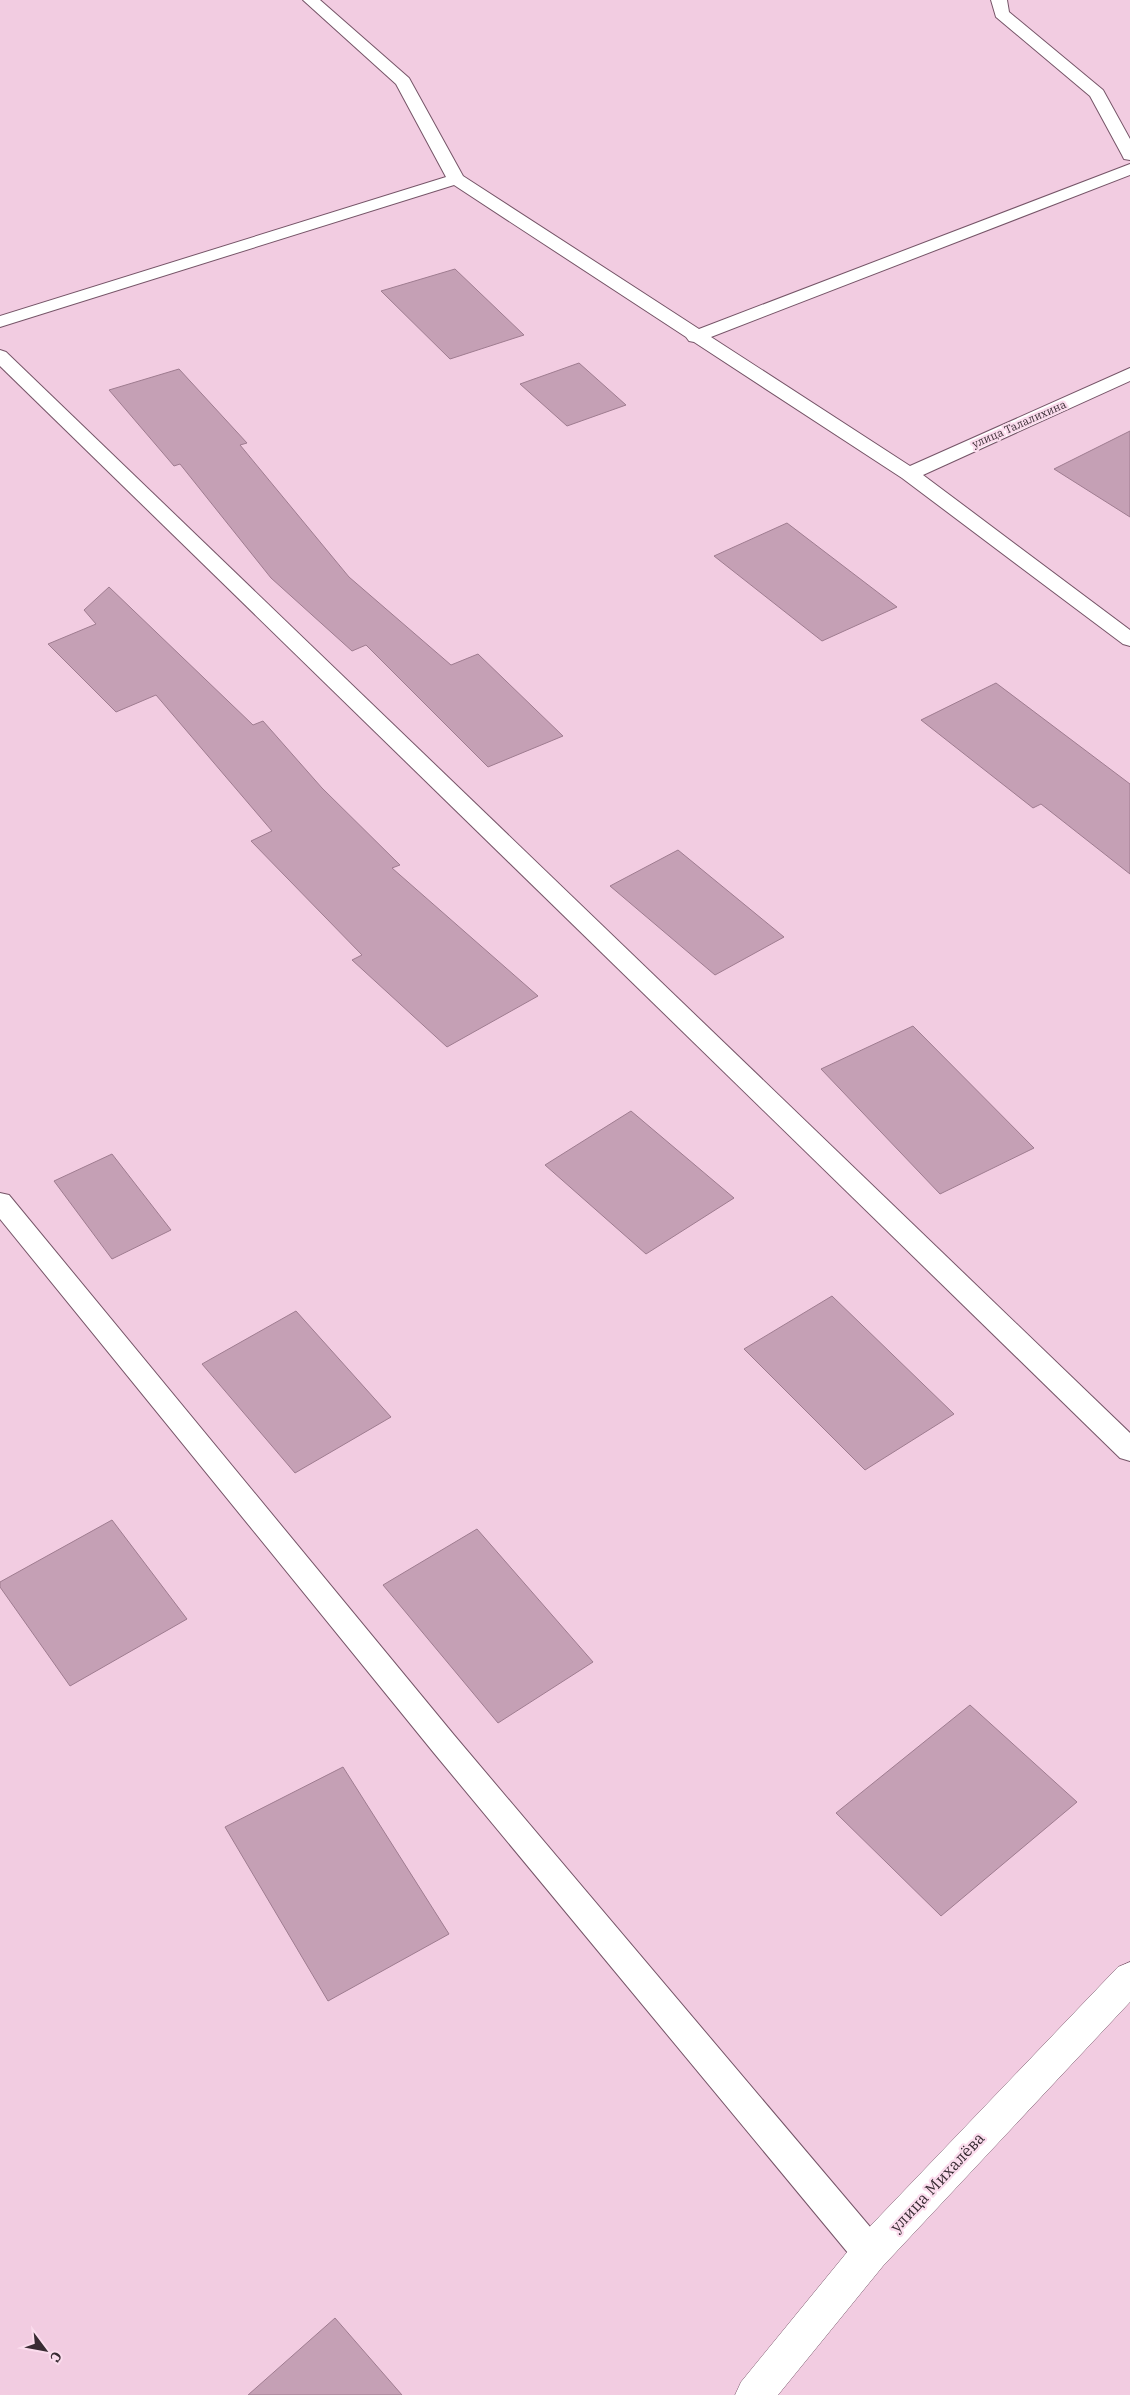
<svg xmlns="http://www.w3.org/2000/svg" width="1130" height="2395" font-family="'IBM Plex Serif',serif">
<rect width="100%" height="100%" fill="#f2cce1"/>
<g fill="#c5a0b5" stroke="#9f7c90">
<polygon points="455,269 524,335 450,359 381,291"/>
<polygon points="579,363 626,405 567,426 520,384"/>
<polygon points="179,369 247,443 240,445 349,577 451,665 478,654 563,736 488,767 366,645 352,651 271,578 180,464 174,466 109,390"/>
<polygon points="1130,431 1130,517 1054,469"/>
<polygon points="787,523 897,607 822,641 714,556"/>
<polygon points="109,587 253,725 263,721 322,788 400,865 392,868 538,996 447,1047 352,960 362,955 251,841 272,831 156,695 116,712 48,644 96,624 84,610"/>
<polygon points="996,683 1130,784 1130,874 1041,804 1033,808 921,720"/>
<polygon points="678,850 784,937 715,975 610,886"/>
<polygon points="913,1026 1034,1148 940,1194 821,1069"/>
<polygon points="631,1111 734,1198 646,1254 545,1165"/>
<polygon points="112,1154 171,1230 112,1259 54,1181"/>
<polygon points="832,1296 954,1414 865,1470 744,1349"/>
<polygon points="296,1311 391,1417 295,1473 202,1364"/>
<polygon points="112,1520 187,1619 70,1686 0,1587 0,1582"/>
<polygon points="477,1529 593,1662 498,1723 383,1585"/>
<polygon points="970,1705 1077,1802 941,1916 836,1813"/>
<polygon points="343,1767 449,1934 328,2001 225,1827"/>
<polygon points="335,2318 402,2395 248,2395"/>
</g>
<g fill="none" stroke-linecap="round" stroke-linejoin="round">
<g stroke="#765568" stroke-width="2">
<g id="lane">
<polygon points="303,0 320,0 409,78 463,176 699,329 1130,164 1130,175 711,337 910,466 1130,368 1130,381 923,475 1130,630 1130,646 1123,644 902,478 694,342 689,341 686,337 454,185 0,327 0,316 446,177 396,84"/>
<polygon points="991,0 1007,0 1009,12 1103,90 1130,139 1130,160 1124,159 1122,155 1090,96 996,17"/>
<polygon points="0,350 6,352 1130,1433 1130,1461 1120,1458 0,366"/>
<polygon points="0,1193 9,1195 454,1735 882,2241 887,2253 882,2265 870,2270 858,2265 434,1753 0,1219"/>
</g>
</g>
<g stroke="#765568" stroke-width="1">
<polygon id="secondary" points="1130,1962 1130,2002 883,2266 778,2395 735,2395 741,2382 857,2240 1118,1967"/>
</g>
<use href="#lane" fill="#fff" fill-rule="evenodd"/>
<use href="#secondary" fill="#fff" fill-rule="evenodd"/>
</g>
<g text-anchor="middle" dominant-baseline="central" stroke-width="4.5" stroke-linejoin="round" paint-order="stroke">
<g font-size="11" fill="#392b33" stroke="#fbdced">
<text transform="translate(1019 424) rotate(-24)">улица Талалихина</text>
</g>
<g font-size="16" fill="#392b33" stroke="#fbdced">
<text transform="translate(937 2182) rotate(-47)">улица Михалёва</text>
</g>
</g>
<g transform="translate(45 2350) rotate(122)" stroke="#fbdced" stroke-width="4" paint-order="stroke">
<path d="M0-4L9 19L0 12L-9 19Z" fill="#392b33"/>
<text y="-8" font-size="14" font-weight="bold" text-anchor="middle" fill="#392b33">С</text>
</g>
</svg>
